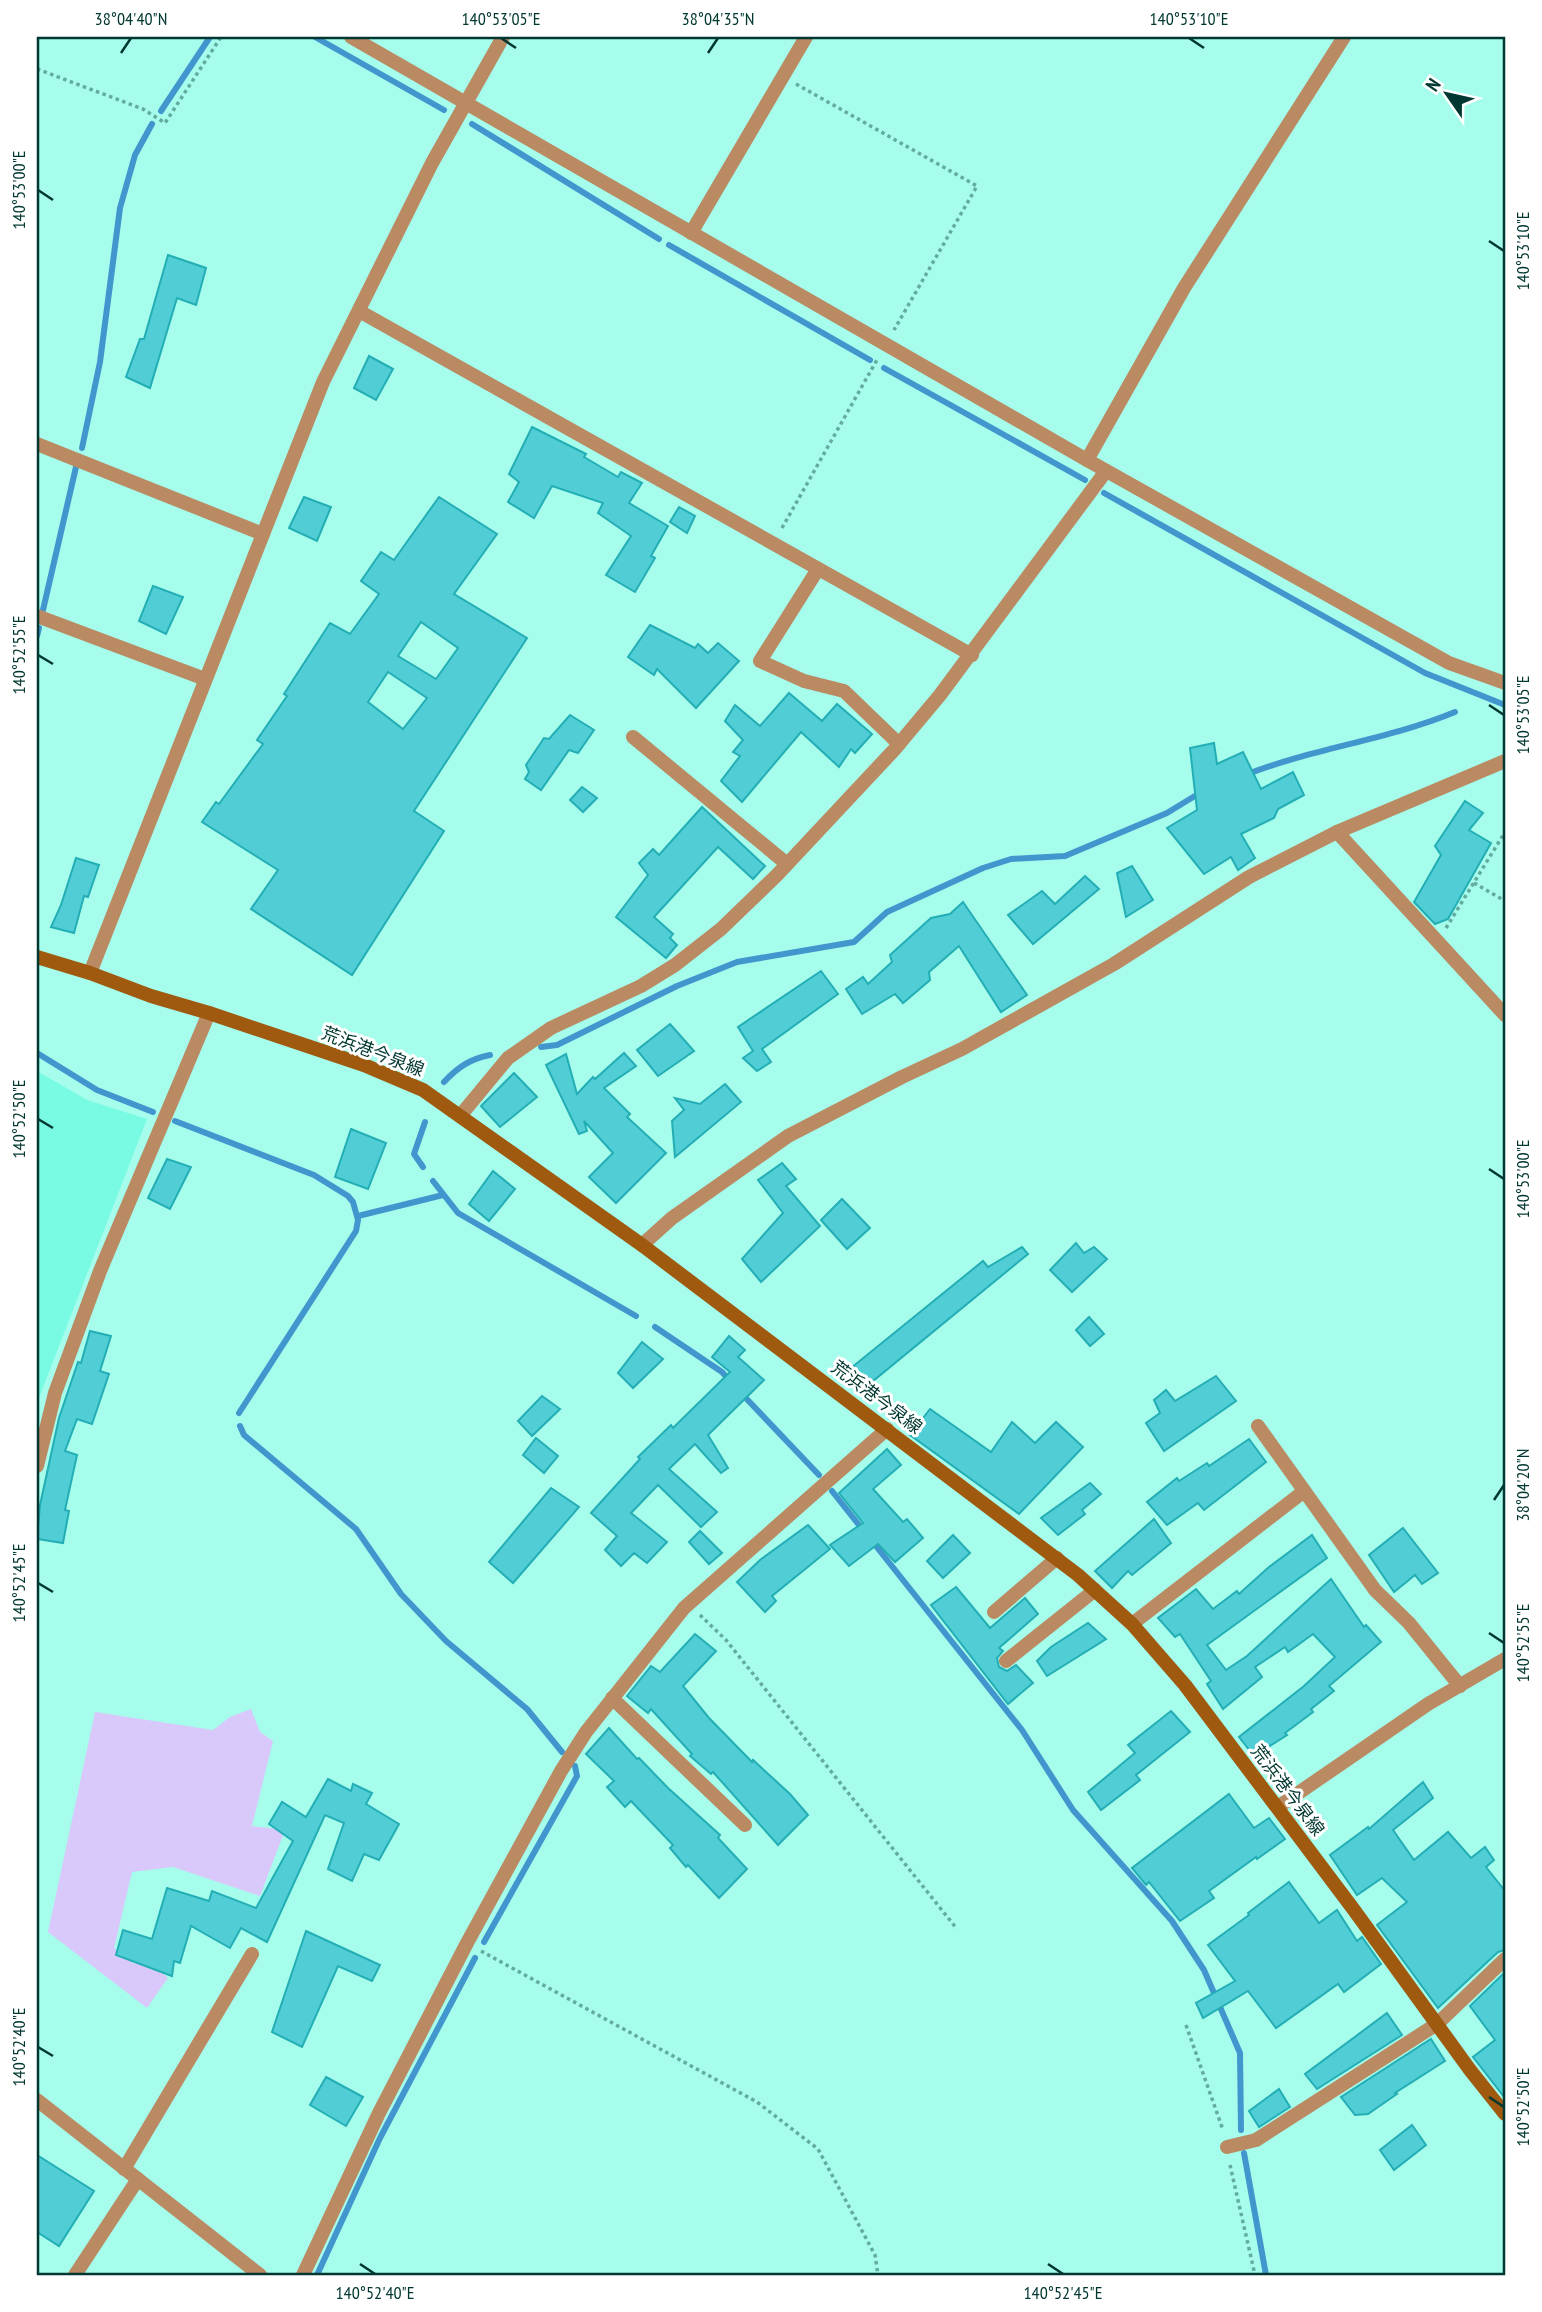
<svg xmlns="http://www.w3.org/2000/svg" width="1542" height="2312" font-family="'PT Sans Narrow','Noto Sans JP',sans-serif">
<rect width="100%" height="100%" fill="#a6fdec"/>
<polygon fill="#79fae3" points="37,1071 87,1100 147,1119 37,1403"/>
<polygon fill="#d9c8fa" points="251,1709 260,1732 273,1741 252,1826 285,1830 260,1896 173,1867 132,1872 114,1948 134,1964 143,1956 168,1978 147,2008 48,1932 95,1712 213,1730 230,1717"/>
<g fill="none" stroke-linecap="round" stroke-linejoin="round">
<g stroke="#4196cd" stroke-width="6">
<polyline points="315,37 444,110"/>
<polyline points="161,111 210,37"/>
<polyline points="472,124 659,239"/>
<polyline points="669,245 870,360"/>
<polyline points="884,368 1085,480"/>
<polyline points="82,448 100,362 120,208 135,155 152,124"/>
<polyline points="1104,493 1425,673 1505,705"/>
<polyline points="43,610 76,467"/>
<polyline points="37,636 39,628"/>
<path d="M 1245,775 C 1314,748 1387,740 1455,712"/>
<polyline points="541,1047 557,1045 677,986 737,962 854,942 887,912 983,868 1011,859 1065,856 1167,813 1203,791"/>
<polyline points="37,1053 97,1090 153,1112"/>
<path d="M 444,1082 C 458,1067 470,1059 490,1055"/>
<polyline points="175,1121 314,1175 348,1196 353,1202 358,1220 356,1231 239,1413"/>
<polyline points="423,1167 414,1154 425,1122"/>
<polyline points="433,1181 458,1213 636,1316"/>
<polyline points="358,1216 443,1195"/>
<polyline points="655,1327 722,1372 730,1381"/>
<polyline points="742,1394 819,1475"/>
<polyline points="240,1426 244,1435 356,1529 401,1594 446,1641 527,1709 562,1752"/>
<polyline points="832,1491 863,1530"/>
<polyline points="872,1541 1022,1730 1073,1810 1172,1921 1204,1970 1240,2053 1241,2130"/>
<polyline points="484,1942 577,1776 575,1766"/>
<polyline points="1244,2153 1266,2275"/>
<polyline points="317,2275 380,2138 475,1958"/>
</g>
</g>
<g fill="#51ced5" stroke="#23aeb5" stroke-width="2" fill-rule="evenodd">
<polygon points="168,255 206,268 196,305 177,298 150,388 126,377 140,339 144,339"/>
<polygon points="369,356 393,369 376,400 354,388"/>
<polygon points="532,427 586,454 584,457 618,477 621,472 642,483 629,503 668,526 651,556 655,558 635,592 606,575 631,536 598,513 603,503 552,486 534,518 508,502 519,482 509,474"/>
<polygon points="304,497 331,507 317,541 289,528"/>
<path d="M 439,497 L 497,534 L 454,594 L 527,638 L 414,811 L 444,831 L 352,975 L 251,909 L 278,870 L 202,822 L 216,802 L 219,804 L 263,744 L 257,740 L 287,696 L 284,694 L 330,623 L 350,634 L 379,594 L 361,581 L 381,552 L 394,560 ZM 421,622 L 458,648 L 436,679 L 398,656 ZM 388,672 L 427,698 L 403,729 L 368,702 Z"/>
<polygon points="679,507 695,516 687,533 670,522"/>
<polygon points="153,586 183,597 166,634 139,621"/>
<polygon points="650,625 695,648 698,644 708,653 718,643 739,661 696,708 657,669 654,675 628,657"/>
<polygon points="789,693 822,721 837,704 872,734 855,753 851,749 839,767 801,732 742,802 721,781 740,756 733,752 743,740 725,721 735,705 760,726"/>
<polygon points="570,715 594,730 578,753 569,750 541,790 525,779 529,772 526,765 544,738 549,739"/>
<polygon points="1214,743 1217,764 1243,752 1261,789 1293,772 1304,795 1278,809 1274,818 1241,834 1255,858 1238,870 1231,857 1204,874 1167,828 1197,810 1190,748"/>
<polygon points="582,787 597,798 583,812 570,800"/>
<polygon points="1465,801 1483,813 1469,830 1491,843 1448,919 1435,924 1414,902 1441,855 1435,846"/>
<polygon points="702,807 765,866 753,879 718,847 654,917 673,934 670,938 677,945 666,958 616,917 648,875 639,863 653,849 659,855"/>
<polygon points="76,858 99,865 88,897 84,896 74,933 51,927 61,905"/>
<polygon points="1132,866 1153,900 1126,917 1117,873"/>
<polygon points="1085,876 1099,889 1033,944 1008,915 1042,891 1055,904"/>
<polygon points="963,902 1027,995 1001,1012 959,946 929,972 930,980 903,1003 895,994 862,1014 846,989 863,977 868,984 892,962 890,955 931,918 950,914"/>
<polygon points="821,971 838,994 762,1049 771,1062 757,1071 743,1058 753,1051 738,1027"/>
<polygon points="670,1024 694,1051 658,1076 637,1050"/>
<polygon points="624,1053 636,1066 604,1088 630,1114 627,1117 666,1153 616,1203 589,1177 613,1153 584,1121 587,1131 579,1134 546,1065 566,1054 577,1094 593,1077 595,1079"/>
<polygon points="514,1073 537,1097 500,1127 481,1106"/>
<polygon points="725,1084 741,1102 675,1157 672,1121 684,1110 675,1098 700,1104"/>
<polygon points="351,1129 386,1143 368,1189 335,1177"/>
<polygon points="167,1159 191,1167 170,1209 148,1198"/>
<polygon points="782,1163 796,1179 786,1186 820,1226 761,1282 742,1259 783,1213 758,1180"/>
<polygon points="493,1171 515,1189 489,1221 469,1204"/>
<polygon points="842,1199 870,1228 847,1249 821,1220"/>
<polygon points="1076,1243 1084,1253 1094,1247 1107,1259 1072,1292 1050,1270"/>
<polygon points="1022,1247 1028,1254 862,1390 846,1372 983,1261 988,1267"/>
<polygon points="1089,1317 1104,1334 1090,1346 1076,1330"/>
<polygon points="90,1331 111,1336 100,1371 109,1374 92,1424 77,1419 65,1451 77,1455 65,1510 69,1511 63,1543 37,1539 40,1505 59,1418 78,1362 81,1363"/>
<polygon points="729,1336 745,1350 738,1357 764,1380 708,1435 728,1468 721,1473 695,1444 669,1469 717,1512 701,1527 658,1485 631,1513 667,1542 647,1563 634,1553 621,1566 605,1550 617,1536 591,1513 640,1459 638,1457 671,1425 673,1428 730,1372 712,1357"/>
<polygon points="642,1342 663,1359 633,1388 618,1373"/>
<polygon points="1216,1376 1236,1401 1164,1451 1146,1423 1160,1413 1154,1400 1166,1390 1175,1401"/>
<polygon points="542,1396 560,1409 532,1436 518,1421"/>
<polygon points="930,1409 991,1452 1012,1422 1035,1443 1056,1422 1083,1447 1019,1514 910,1435"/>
<polygon points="536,1438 558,1456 544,1473 523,1455"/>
<polygon points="1249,1439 1266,1462 1204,1510 1198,1503 1167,1525 1147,1502 1177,1478 1179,1481 1207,1463 1209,1466"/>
<polygon points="887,1449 901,1465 873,1489 903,1522 907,1519 923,1538 895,1562 878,1544 849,1566 830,1545 863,1523 839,1493"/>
<polygon points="1090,1483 1101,1494 1082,1510 1085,1514 1058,1535 1041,1518"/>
<polygon points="551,1488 579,1507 513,1583 489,1562"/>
<polygon points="1154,1519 1171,1543 1132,1575 1128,1571 1112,1588 1095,1571"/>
<polygon points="808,1525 830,1549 772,1596 776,1601 765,1612 737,1582 760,1560"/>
<polygon points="1403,1528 1438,1573 1422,1584 1415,1575 1394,1592 1369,1555"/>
<polygon points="700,1531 722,1553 709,1564 689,1542"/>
<polygon points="953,1535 970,1553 943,1578 927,1561"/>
<polygon points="1312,1535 1327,1558 1207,1645 1226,1670 1247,1656 1331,1579 1364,1627 1366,1625 1381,1642 1329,1686 1334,1691 1311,1709 1313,1712 1285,1733 1287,1735 1254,1756 1239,1737 1304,1686 1335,1657 1313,1634 1288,1652 1285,1647 1255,1667 1262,1677 1223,1709 1207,1684 1211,1681 1180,1634 1175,1637 1158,1618 1196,1589 1213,1609 1237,1591 1239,1594 1269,1567"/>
<polygon points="956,1587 990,1628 1025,1598 1038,1614 999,1648 1003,1651 997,1658 999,1667 1007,1671 1016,1665 1033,1683 1008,1704 931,1605"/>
<polygon points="1088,1623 1106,1639 1047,1676 1037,1661 1051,1647"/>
<polygon points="695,1634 716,1651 683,1686 709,1718 752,1762 753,1760 790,1794 808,1815 778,1845 713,1772 711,1774 690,1756 692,1754 651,1709 648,1713 627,1696 651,1666 660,1672"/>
<polygon points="1171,1711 1190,1732 1136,1775 1140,1780 1101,1810 1088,1792 1135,1753 1128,1745"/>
<polygon points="609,1728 637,1759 639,1758 668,1788 720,1835 718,1838 747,1869 719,1898 688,1865 686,1867 670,1848 673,1845 631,1801 625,1807 607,1787 614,1781 586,1754"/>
<polygon points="328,1779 351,1791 353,1784 372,1793 366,1804 399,1824 379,1860 364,1854 352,1881 328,1869 344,1823 325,1815 267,1942 241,1928 230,1948 191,1926 180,1963 174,1961 172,1976 116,1955 123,1930 152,1939 167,1888 209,1901 212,1891 256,1908 293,1841 269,1824 282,1802 306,1817"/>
<polygon points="1423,1782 1433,1798 1393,1830 1414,1860 1448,1832 1471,1858 1485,1847 1494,1860 1486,1867 1505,1891 1505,1950 1498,1952 1438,2008 1377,1925 1407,1902 1382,1878 1357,1895 1330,1855 1368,1827 1369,1829"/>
<polygon points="1229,1794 1254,1828 1269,1818 1285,1839 1257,1859 1256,1857 1209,1891 1214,1898 1180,1921 1149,1882 1146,1885 1132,1868"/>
<polygon points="1289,1882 1319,1923 1337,1910 1357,1941 1362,1937 1381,1964 1344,1992 1338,1984 1276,2028 1248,1991 1203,2018 1196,2003 1235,1981 1208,1945 1249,1915 1248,1913"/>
<polygon points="306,1931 380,1965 372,1981 338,1966 302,2047 272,2032"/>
<polygon points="1505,1972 1505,2098 1473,2057 1495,2040 1470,2006"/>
<polygon points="1387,2013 1402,2035 1317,2089 1305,2074"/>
<polygon points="1431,2039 1445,2061 1395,2093 1397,2094 1368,2114 1355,2115 1341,2097"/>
<polygon points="326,2077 363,2097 346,2126 310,2105"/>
<polygon points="1279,2089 1290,2107 1259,2127 1249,2111"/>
<polygon points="1412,2125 1426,2145 1394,2170 1380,2150"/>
<polygon points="37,2155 94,2191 59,2246 37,2232"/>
</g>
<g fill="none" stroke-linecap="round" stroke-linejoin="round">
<g stroke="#62ac9f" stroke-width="3.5" stroke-dasharray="3.5 3.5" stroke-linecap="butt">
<polyline points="37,69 143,109 165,123 221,37"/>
<polyline points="796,84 977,186 894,330"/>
<polyline points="782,528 878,358"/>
<polyline points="1474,883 1505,901"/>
<polyline points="1446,928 1505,832"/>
<polyline points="700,1615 726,1640 957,1929"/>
<polyline points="481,1951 757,2102 818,2149 875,2255 878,2275"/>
<polyline points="1186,2025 1223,2130"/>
<polyline points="1230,2165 1255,2275"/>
</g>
<g stroke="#ba8a63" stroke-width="14">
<polyline points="351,37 1087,460 1449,663 1505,683"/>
<polyline points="691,233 806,37"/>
<polyline points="359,311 972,655"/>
<polyline points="37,444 263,534"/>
<polyline points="1087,460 1184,288 1344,37"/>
<polyline points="818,569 760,661 804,681 844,691 899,744"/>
<polyline points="37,616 205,679"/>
<polyline points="633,737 787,864"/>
<polyline points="1337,832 1505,1015"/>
<polyline points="460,1116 508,1058 551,1028 641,986 675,965 721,929 777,875 894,750 940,695 1106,471"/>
<polyline points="642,1245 672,1218 788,1136 902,1077 962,1049 1114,964 1249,877 1337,832 1505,761"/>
<polyline points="1258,1426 1375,1590 1409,1623 1460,1686"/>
<polyline points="37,1466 55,1393 100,1271 209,1013"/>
<polyline points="994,1612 1057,1558"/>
<polyline points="1132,1624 1303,1492"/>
<polyline points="1006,1661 1095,1590"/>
<polyline points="612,1698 745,1825"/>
<polyline points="1278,1807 1428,1704 1505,1659"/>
<polyline points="37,2100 260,2275"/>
<polyline points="1227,2147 1256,2140 1437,2024 1505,1959"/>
<polyline points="124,2169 252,1954"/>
<polyline points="75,2275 138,2179"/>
<polyline points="303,2275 379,2113 467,1943 561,1771 586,1732 684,1608 887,1429"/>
</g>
<polyline stroke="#ba8a63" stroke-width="14" points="90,973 323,382 432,163 503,37"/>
<polyline stroke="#9f5a10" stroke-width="14" points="37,957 90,973 151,996 209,1013 364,1065 423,1090 642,1245 1078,1575 1132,1624 1185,1685 1354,1910 1470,2070 1505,2114"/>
</g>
<path fill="none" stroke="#003730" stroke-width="2.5" d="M 501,38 L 516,48M 1189,38 L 1204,48M 121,53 L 131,38M 708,53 L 718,38M 38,190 L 53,200M 1489,241 L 1504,251M 38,655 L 53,664M 1489,705 L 1504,715M 38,1119 L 53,1128M 1489,1169 L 1504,1179M 1494,1500 L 1504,1485M 38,1583 L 53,1592M 1489,1633 L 1504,1643M 38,2047 L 53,2056M 1489,2097 L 1504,2107M 360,2264 L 375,2274M 1048,2264 L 1063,2274"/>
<g text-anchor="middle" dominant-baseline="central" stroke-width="6" stroke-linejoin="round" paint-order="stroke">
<g font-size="18" fill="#003730" stroke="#fff">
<text transform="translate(373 1051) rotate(21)">荒浜港今泉線</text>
<text transform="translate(877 1397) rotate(37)">荒浜港今泉線</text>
<text transform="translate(1288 1790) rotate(53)">荒浜港今泉線</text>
</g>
</g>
<rect width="1542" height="2312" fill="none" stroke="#ffffff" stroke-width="77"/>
<g transform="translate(1447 94) rotate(304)" stroke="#ffffff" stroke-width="5" paint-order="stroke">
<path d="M0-5L12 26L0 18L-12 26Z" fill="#003730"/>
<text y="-10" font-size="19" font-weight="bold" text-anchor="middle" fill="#003730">N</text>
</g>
<rect x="38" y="38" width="1466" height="2236" fill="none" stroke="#003730" stroke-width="2.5"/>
<g font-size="18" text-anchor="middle" fill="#003730">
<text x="131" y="25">38°04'40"N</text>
<text x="501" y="25">140°53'05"E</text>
<text x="718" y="25">38°04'35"N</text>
<text x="1189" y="25">140°53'10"E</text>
<text transform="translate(19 190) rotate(-90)" y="6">140°53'00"E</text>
<text transform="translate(1523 251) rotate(-90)" y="6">140°53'10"E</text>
<text transform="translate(19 655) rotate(-90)" y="6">140°52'55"E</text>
<text transform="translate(1523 715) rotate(-90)" y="6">140°53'05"E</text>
<text transform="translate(19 1119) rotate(-90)" y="6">140°52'50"E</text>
<text transform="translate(1523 1179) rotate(-90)" y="6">140°53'00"E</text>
<text transform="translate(1523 1485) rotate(-90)" y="6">38°04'20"N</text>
<text transform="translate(19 1583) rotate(-90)" y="6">140°52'45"E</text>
<text transform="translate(1523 1643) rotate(-90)" y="6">140°52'55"E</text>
<text transform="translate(19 2047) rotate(-90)" y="6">140°52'40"E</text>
<text transform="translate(1523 2107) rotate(-90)" y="6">140°52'50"E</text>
<text x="375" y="2299">140°52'40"E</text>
<text x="1063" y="2299">140°52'45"E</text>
</g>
</svg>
